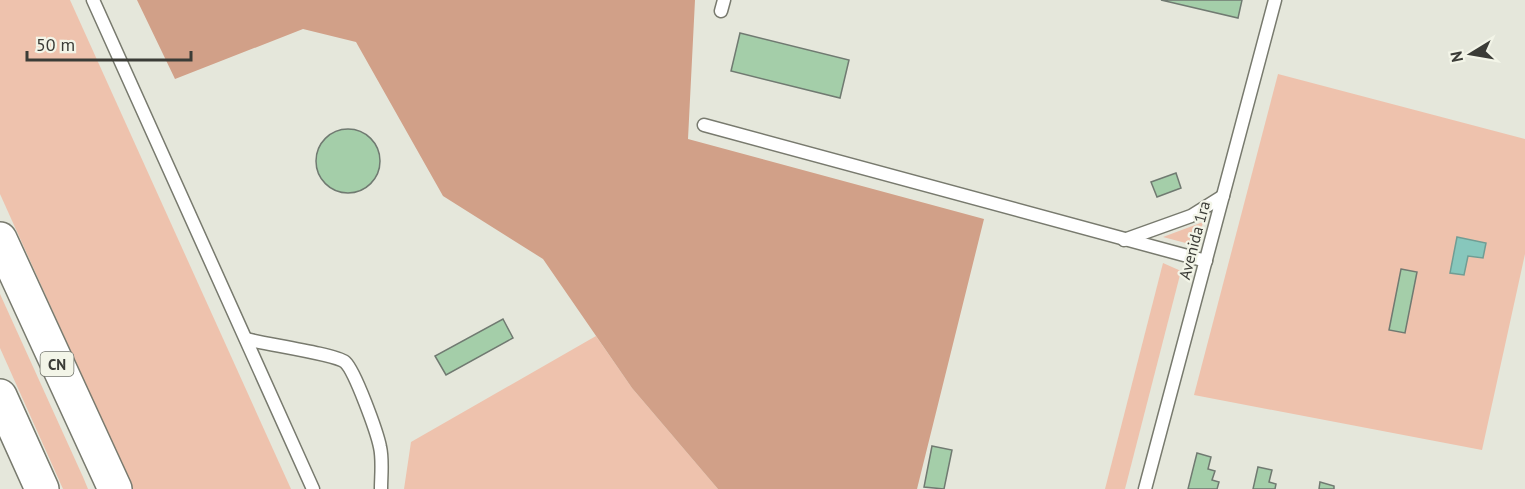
<svg xmlns="http://www.w3.org/2000/svg" width="1525" height="489" font-family="'PT Sans',sans-serif">
<rect width="100%" height="100%" fill="#e5e7db"/>
<g fill="#eec2ad">
<polygon points="0,0 70,0 291,489 133,489 0,194"/>
<polygon points="1278,74 1525,139 1525,254 1482,450 1194,395"/>
<polygon points="1203,222 1197,246 1163,237"/>
<polygon points="1163,263 1181,271 1125,489 1105,489"/>
<polygon points="0,294 83,477 88,489 63,489 0,348"/>
<polygon points="596,336 632,388 718,489 404,489 411,442"/>
</g>
<polygon fill="#d1a088" points="137,0 695,0 688,139 984,219 917,489 718,489 632,388 543,259 443,196 356,42 303,29 175,79"/>
<polygon fill="#87c7bc" stroke="#709d94" stroke-width="1.5" points="1457,237 1486,243 1483,258 1468,256 1464,275 1450,273"/>
<g fill="#a4cea9" stroke="#707a71" stroke-width="1.5">
<polygon points="1161,0 1242,0 1238,18"/>
<polygon points="740,33 849,60 840,98 731,71"/>
<circle cx="348" cy="161" r="32"/>
<polygon points="1176,173 1181,188 1157,197 1151,182"/>
<polygon points="1401,269 1417,272 1405,333 1389,330"/>
<polygon points="503,319 513,338 446,375 435,356"/>
<polygon points="932,446 952,450 944,489 924,487"/>
<polygon points="1197,453 1211,457 1208,469 1215,471 1212,480 1219,482 1217,489 1188,489"/>
<polygon points="1258,467 1272,470 1269,482 1276,484 1275,489 1253,489"/>
<polygon points="1320,482 1334,486 1334,489 1319,489"/>
</g>
<g fill="none" stroke-linecap="round" stroke-linejoin="round">
<g stroke="#787a6e" stroke-width="15">
<g id="service">
<polyline points="93,0 313,489"/>
<polyline points="721,11 724,0"/>
<polyline points="704,125 1206,261"/>
<polyline points="1124,240 1191,216 1223,196"/>
<path d="M 246,339 C 264,344 335,354 345,362 C 355,371 377,432 380,447 C 383,460 381,476 381,489"/>
<polyline points="1145,489 1275,0"/>
</g>
</g>
<g stroke="#787a6e" stroke-width="36">
<g id="motorway">
<polyline points="0,239 115,489"/>
<polyline points="0,396 42,489"/>
</g>
</g>
<use href="#service" stroke="#fff" stroke-width="12"/>
<use href="#motorway" stroke="#fff" stroke-width="33"/>
</g>
<g text-anchor="middle" dominant-baseline="central" stroke-width="4.5" stroke-linejoin="round" paint-order="stroke">
<rect fill="#f3f5e8" stroke="#72746c" stroke-width="1.5" x="40.5" y="352" width="33" height="24" rx="4.5"/>
<g font-size="15" font-weight="bold" fill="#3b3c37">
<text x="57" y="364">CN</text>
</g>
<g font-size="16" fill="#3b3c37" stroke="#f3f5e8">
<text transform="translate(1194 240) rotate(-75)">Avenida 1ra</text>
</g>
</g>
<g transform="translate(1471 54) rotate(259)" stroke="#f3f5e8" stroke-width="4.5" paint-order="stroke">
<path d="M0-4.5L10 22L0 15L-10 22Z" fill="#3b3c37"/>
<text y="-9" font-size="16" font-weight="bold" text-anchor="middle" fill="#3b3c37">N</text>
</g>
<path d="M27 51v9h164v-9" fill="none" stroke="#3b3c37" stroke-width="3"/>
<text x="36" y="51" font-size="18" fill="#3b3c37" stroke="#f3f5e8" stroke-width="4.5" paint-order="stroke">50 m</text>
</svg>
